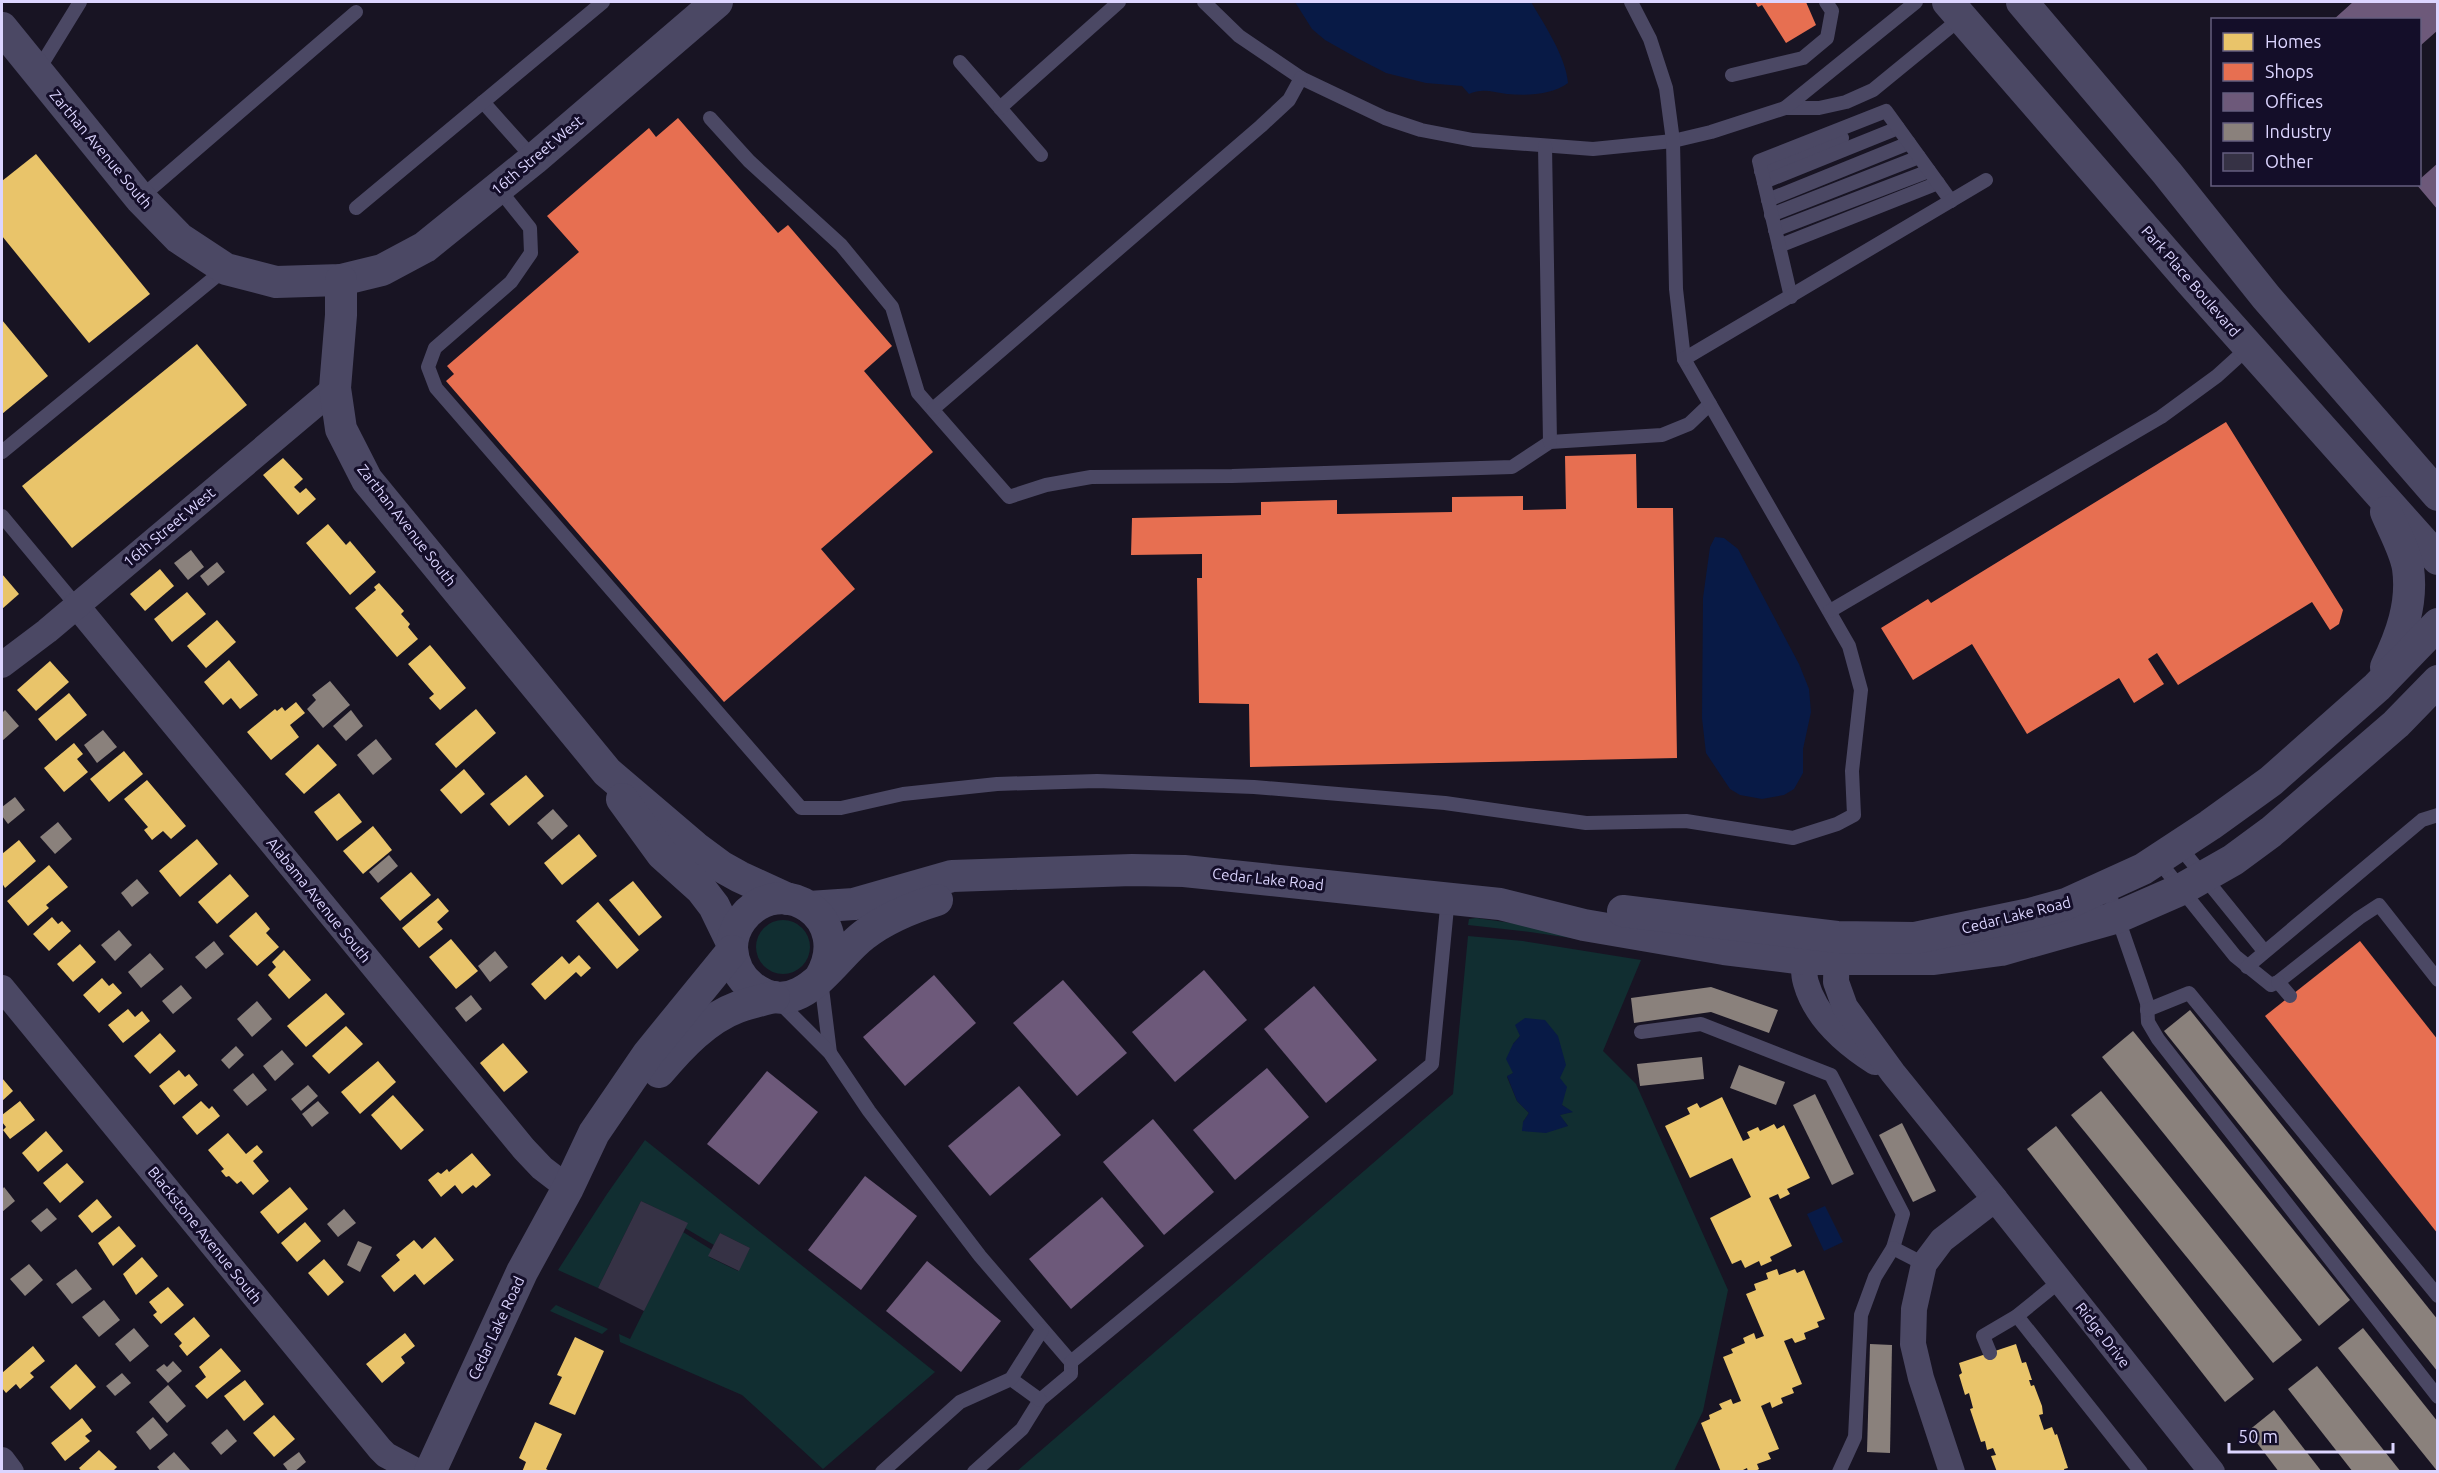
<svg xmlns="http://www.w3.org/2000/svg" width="2439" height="1473" font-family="Ubuntu,sans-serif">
<rect width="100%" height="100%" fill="#181423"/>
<g fill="#112e31" fill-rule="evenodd">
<polygon points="1476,918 1540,927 1646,949 1530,932 1468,925 1469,919"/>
<circle cx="783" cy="947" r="27"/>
<path d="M 1468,936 L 1523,941 L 1641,960 L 1603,1051 L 1636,1084 L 1728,1290 L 1703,1411 L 1674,1471 L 1016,1472 L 1453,1094 ZM 1520,1036 L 1562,1105 L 1572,1112 L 1559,1115 L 1568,1126 L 1523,1122 L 1529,1113 L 1517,1101 L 1507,1077 L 1513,1073 L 1513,1044 Z"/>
<polygon points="645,1140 935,1372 823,1469 742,1395 620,1342 619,1334 630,1339 683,1232 712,1250 709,1257 738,1271 750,1248 720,1233 714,1245 685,1228 687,1223 641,1201 598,1288 558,1270 607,1194"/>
<polygon points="556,1305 608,1329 602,1334 550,1311"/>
</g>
<g fill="#081a46">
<path d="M 1295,2 L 1531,2 C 1544,24 1566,57 1568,83 C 1552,95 1526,96 1507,94 C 1493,92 1482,88 1469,94 L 1462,86 L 1426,83 L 1386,73 L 1357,58 L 1325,40 L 1312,29 Z"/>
<polygon points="1715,537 1724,538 1738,549 1799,664 1809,689 1811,712 1803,749 1803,773 1794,789 1784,795 1762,799 1740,795 1730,789 1706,753 1702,718 1703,598 1710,547"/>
<polygon points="1525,1018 1545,1020 1558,1036 1566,1065 1560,1078 1567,1087 1562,1105 1573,1112 1560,1115 1568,1126 1546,1133 1522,1131 1523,1122 1529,1113 1517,1101 1507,1076 1513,1073 1506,1059 1513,1044 1520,1036 1515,1025"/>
<polygon points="1825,1206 1843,1242 1824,1251 1807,1214"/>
</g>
<g fill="#e9c46a">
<polygon points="36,154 150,294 89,343 2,236 2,181"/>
<polygon points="2,320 48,376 2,414"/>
<polygon points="197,344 247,405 72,548 22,486"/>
<polygon points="283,458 303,479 294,487 300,493 306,488 316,499 298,515 263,475"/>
<polygon points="328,524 346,545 350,541 376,572 350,595 306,543"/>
<polygon points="160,569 174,586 145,611 130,594"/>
<polygon points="2,574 19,594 2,609"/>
<polygon points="379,583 404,611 401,614 410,624 408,627 418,639 397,657 355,608 376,590 374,587"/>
<polygon points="187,592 206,614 172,642 154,619"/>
<polygon points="217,620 236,642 206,668 187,646"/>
<polygon points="430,645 466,688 440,710 429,698 434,694 408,664"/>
<polygon points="229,660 258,695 240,709 231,698 223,705 204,682"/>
<polygon points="50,661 69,682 36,711 17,690"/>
<polygon points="69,693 87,715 56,741 38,719"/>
<polygon points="296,702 305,713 290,725 299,737 271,760 247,732 275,709 277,711 282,707 285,711"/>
<polygon points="476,709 496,733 456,768 435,744"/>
<polygon points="74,743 83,754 77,759 88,772 64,792 44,768"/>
<polygon points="318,744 337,765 304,794 285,774"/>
<polygon points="124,751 143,774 109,802 90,779"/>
<polygon points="464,769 485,794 461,814 440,790"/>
<polygon points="526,775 544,796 509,826 490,804"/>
<polygon points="147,780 186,826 171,839 163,831 152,840 144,830 148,827 124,799"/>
<polygon points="339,793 362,822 337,841 314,812"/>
<polygon points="373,826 392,850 363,874 343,851"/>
<polygon points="579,834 597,856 562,885 544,863"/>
<polygon points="197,839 218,864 180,897 159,871"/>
<polygon points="19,840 36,861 5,888 2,883 2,854"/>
<polygon points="49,865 68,887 46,905 49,908 28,926 7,901"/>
<polygon points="411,872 431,895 400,921 380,898"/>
<polygon points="230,874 249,896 217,924 198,902"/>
<polygon points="633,881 662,917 639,936 609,900"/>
<polygon points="438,898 449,911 437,922 443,929 419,948 402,928"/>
<polygon points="598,902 639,950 617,969 576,921"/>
<polygon points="256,912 270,929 266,933 279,947 257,966 229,936"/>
<polygon points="52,917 58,924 62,921 71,931 49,951 33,934"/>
<polygon points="451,939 478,971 456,989 429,957"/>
<polygon points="80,944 96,962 73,982 57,964"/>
<polygon points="284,950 311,980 289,999 268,975 276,967 272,962"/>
<polygon points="579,955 591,968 581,977 576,972 545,1000 531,984 562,956 569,964"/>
<polygon points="102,978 109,986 113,983 122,993 99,1013 83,995"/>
<polygon points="326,993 345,1014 306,1047 287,1026"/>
<polygon points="128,1009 135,1017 142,1011 150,1021 123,1043 108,1025"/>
<polygon points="346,1026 363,1044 329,1074 312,1056"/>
<polygon points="160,1033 176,1051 150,1074 134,1056"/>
<polygon points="503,1043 528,1072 504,1092 480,1063"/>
<polygon points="378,1061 396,1082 360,1114 341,1092"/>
<polygon points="179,1070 185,1077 189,1074 198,1085 174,1105 159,1086"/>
<polygon points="2,1078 13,1091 2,1101"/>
<polygon points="393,1095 424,1130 401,1150 371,1115"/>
<polygon points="1722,1097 1743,1141 1750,1138 1747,1132 1758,1127 1760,1131 1774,1124 1777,1129 1784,1125 1810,1178 1787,1189 1790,1194 1780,1199 1778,1194 1769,1198 1792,1246 1770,1257 1772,1261 1761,1266 1759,1261 1745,1268 1741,1260 1732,1264 1710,1218 1751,1197 1732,1158 1690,1178 1665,1126 1690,1114 1687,1108 1697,1103 1700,1108"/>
<polygon points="20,1101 35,1120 10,1139 3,1130 6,1127 2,1122 2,1115"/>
<polygon points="201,1101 209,1109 212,1106 220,1116 197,1135 182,1117"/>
<polygon points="46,1131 63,1151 38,1172 22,1153"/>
<polygon points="228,1133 246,1154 257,1145 263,1152 253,1161 269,1181 253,1195 241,1181 237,1184 229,1176 226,1177 221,1171 224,1169 208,1150"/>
<polygon points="472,1153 491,1175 476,1188 473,1185 462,1194 455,1185 441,1197 428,1180 438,1172 441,1174 447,1169 449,1172"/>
<polygon points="67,1163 84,1182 60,1203 43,1183"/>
<polygon points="290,1187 308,1209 278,1234 260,1212"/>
<polygon points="97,1199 112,1217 92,1233 78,1216"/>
<polygon points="305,1222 321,1241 297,1262 281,1243"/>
<polygon points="119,1226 136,1246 113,1266 98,1243"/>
<polygon points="435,1237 454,1260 424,1285 415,1274 394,1292 381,1276 400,1260 396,1255 414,1240 422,1249"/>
<polygon points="142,1257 158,1276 136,1295 123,1274"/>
<polygon points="324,1259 344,1282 328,1296 308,1273"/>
<polygon points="1777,1269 1779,1275 1795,1269 1797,1273 1804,1270 1825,1319 1817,1322 1819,1327 1804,1333 1806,1339 1795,1343 1792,1338 1784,1341 1802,1384 1792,1388 1794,1393 1781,1398 1783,1403 1772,1408 1770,1402 1761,1406 1779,1449 1768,1453 1771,1459 1757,1464 1759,1469 1754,1472 1748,1472 1747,1468 1739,1472 1721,1472 1701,1423 1710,1419 1709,1415 1722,1409 1719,1404 1731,1399 1733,1404 1741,1401 1723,1357 1733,1353 1731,1349 1745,1343 1743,1338 1754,1333 1756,1339 1764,1336 1746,1294 1756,1290 1754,1284 1768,1279 1766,1273"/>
<polygon points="168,1287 184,1305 161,1324 153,1315 157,1312 149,1302"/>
<polygon points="194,1317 210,1336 187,1356 179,1346 182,1343 174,1334"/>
<polygon points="405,1333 415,1346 401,1357 405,1363 382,1383 366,1364"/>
<polygon points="575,1337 604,1351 575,1415 549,1404 562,1377 557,1375"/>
<polygon points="2016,1344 2022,1363 2026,1362 2032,1380 2029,1380 2031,1386 2034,1385 2042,1406 2043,1414 2039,1415 2044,1430 2052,1427 2055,1435 2057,1434 2068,1468 2064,1469 2065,1472 1997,1472 1991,1456 1996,1455 1993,1448 1987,1450 1985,1441 1981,1442 1970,1409 1973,1408 1969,1393 1965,1395 1959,1375 1962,1373 1959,1363"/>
<polygon points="33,1346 45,1361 30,1373 34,1377 20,1389 16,1384 6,1393 2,1388 2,1373"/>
<polygon points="221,1348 241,1371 207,1399 195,1386 206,1377 199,1367"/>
<polygon points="76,1364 96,1387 70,1410 50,1387"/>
<polygon points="245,1380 264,1404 244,1421 224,1396"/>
<polygon points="274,1415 295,1439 274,1457 253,1433"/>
<polygon points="82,1418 92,1431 85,1436 90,1441 65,1461 51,1443"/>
<polygon points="535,1422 562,1434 546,1469 552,1472 522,1472 526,1462 519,1458"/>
<polygon points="99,1450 117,1467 112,1472 82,1472 79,1468"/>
</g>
<g fill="#e76f51">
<polygon points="1755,2 1806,2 1816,25 1786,43 1762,5 1758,7"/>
<polygon points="678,118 778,233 788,225 892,346 864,371 933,452 821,549 855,589 724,702 446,381 454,374 447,366 579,252 547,216 649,128 656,137"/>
<polygon points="2226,422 2343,610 2339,624 2330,630 2312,602 2178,685 2157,653 2148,659 2164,684 2134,703 2119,678 2027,734 1972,644 1913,680 1881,628 1928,599 1931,603"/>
<polygon points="1636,454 1637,508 1673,508 1677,758 1250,767 1249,704 1199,703 1197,578 1202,578 1202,554 1131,555 1132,518 1261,515 1261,502 1337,500 1337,514 1452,512 1452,497 1523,496 1523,510 1566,509 1565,456"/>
<polygon points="2360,941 2438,1040 2438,1234 2265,1016"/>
</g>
<g fill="#6d597a">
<polygon points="2353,2 2438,2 2438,30 2420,46 2420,20 2333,20"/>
<polygon points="2438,163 2438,210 2416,184 2420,184 2420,179"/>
<polygon points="1204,970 1247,1020 1175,1082 1132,1032"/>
<polygon points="934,975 976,1023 905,1086 863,1037"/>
<polygon points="1063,980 1127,1053 1077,1096 1013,1023"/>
<polygon points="1314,986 1377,1060 1326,1103 1264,1029"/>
<polygon points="1267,1068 1309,1117 1235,1180 1193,1130"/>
<polygon points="767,1071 818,1112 759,1185 707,1144"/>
<polygon points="1019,1086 1061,1135 990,1196 948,1146"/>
<polygon points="1153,1119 1214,1192 1164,1235 1103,1162"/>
<polygon points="865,1176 917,1216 861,1290 808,1250"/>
<polygon points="1102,1197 1144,1246 1071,1309 1029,1259"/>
<polygon points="927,1261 1001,1321 961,1372 886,1311"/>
</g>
<g fill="#8a817c">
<polygon points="191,550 204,567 188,580 174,563"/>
<polygon points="217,562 225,572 208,586 200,576"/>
<polygon points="330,681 350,705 323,728 307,709 316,700 312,695"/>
<polygon points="5,710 19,726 2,741 2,713"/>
<polygon points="351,710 363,726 346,741 333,726"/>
<polygon points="103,730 117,747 97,763 84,745"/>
<polygon points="376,739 392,759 373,775 357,755"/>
<polygon points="15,797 25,810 8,824 2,816 2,807"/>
<polygon points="553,809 568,826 552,840 537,823"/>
<polygon points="58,822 72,839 55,854 40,837"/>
<polygon points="389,855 398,866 378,883 369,872"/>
<polygon points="137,879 149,893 132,907 121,893"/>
<polygon points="119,930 132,945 115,961 101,945"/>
<polygon points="214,941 224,954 206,969 195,957"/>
<polygon points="495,951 508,967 490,982 478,966"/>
<polygon points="150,953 164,969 141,988 128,972"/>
<polygon points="181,985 192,998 173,1014 162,1001"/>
<polygon points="1711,987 1778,1010 1769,1033 1711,1012 1634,1023 1631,998"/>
<polygon points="471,995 482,1009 466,1022 455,1008"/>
<polygon points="257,1001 272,1019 252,1037 237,1019"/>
<polygon points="2190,1010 2438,1320 2438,1372 2164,1031"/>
<polygon points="2133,1031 2350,1300 2319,1326 2102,1057"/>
<polygon points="236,1046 244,1055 229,1069 221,1060"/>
<polygon points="282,1050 294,1064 275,1081 263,1066"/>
<polygon points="1702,1057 1704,1079 1640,1086 1637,1064"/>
<polygon points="1739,1065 1785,1082 1776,1105 1730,1088"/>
<polygon points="253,1073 267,1090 247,1106 233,1090"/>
<polygon points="308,1085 318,1096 301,1111 291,1099"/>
<polygon points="2101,1091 2302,1340 2273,1363 2071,1115"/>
<polygon points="1815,1094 1854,1174 1832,1185 1793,1105"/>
<polygon points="318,1101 329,1113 312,1127 302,1114"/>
<polygon points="1902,1123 1936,1191 1913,1202 1879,1135"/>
<polygon points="2056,1126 2254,1379 2225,1402 2027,1149"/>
<polygon points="4,1187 15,1201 2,1212 2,1190"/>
<polygon points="47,1208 57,1219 41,1232 31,1221"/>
<polygon points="344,1209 356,1223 338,1237 327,1224"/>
<polygon points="358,1241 372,1247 360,1272 347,1265"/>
<polygon points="29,1264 43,1280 25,1296 10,1279"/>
<polygon points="76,1269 92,1289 72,1304 56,1284"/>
<polygon points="104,1300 120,1320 99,1337 82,1317"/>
<polygon points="134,1328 149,1346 130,1362 115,1344"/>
<polygon points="2363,1328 2438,1422 2438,1472 2338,1348"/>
<polygon points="1870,1344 1892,1345 1890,1453 1867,1452"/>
<polygon points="173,1361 182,1371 168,1383 156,1370 164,1364 167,1367"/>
<polygon points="2317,1366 2401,1472 2353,1472 2288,1389"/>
<polygon points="122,1373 131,1383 115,1396 106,1386"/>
<polygon points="168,1385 186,1406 167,1423 149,1402"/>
<polygon points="2274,1410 2322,1472 2279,1472 2248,1431"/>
<polygon points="153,1417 168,1435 150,1450 136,1432"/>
<polygon points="227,1429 237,1441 221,1455 211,1443"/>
<polygon points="174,1452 190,1470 188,1472 161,1472 157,1467"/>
<polygon points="299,1452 306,1462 294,1472 289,1472 283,1464"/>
</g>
<g fill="#363245">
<polygon points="641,1201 688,1223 644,1311 598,1288"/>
<polygon points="720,1233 750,1248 739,1271 708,1256"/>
</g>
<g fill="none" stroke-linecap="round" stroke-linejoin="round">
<g stroke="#4b4864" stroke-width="14">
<polyline points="1204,2 1239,36 1301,78 1385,118 1421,130 1473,140 1593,149 1673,141 1711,132 1785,108 1819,108 1846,102 1873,90 1961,18"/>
<polyline points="960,62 1041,155"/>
<polyline points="37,72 80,2"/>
<polyline points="1732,75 1803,58 1827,38 1832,11 1826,2"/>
<polyline points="483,102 534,159"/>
<polyline points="1000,108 1119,2"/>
<polyline points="1785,108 1916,2"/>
<polyline points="710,118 749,161 841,245 892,307 918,393 1009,497 1046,485 1091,477 1232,476 1512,467 1550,442 1662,435 1689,424 1710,404"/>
<polyline points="1545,146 1550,442"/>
<polyline points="1761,171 1842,138"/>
<polyline points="1764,182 1898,128"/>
<polyline points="498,188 530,228 531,253 511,282 435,348 428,367 436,388 801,808 841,808 903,794 997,784 1097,781 1254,787 1445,803 1586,823 1686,821 1793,838 1837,824 1854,815 1852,771 1861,690 1849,646 1684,359 1676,289 1673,141 1666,88 1650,39 1631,2"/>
<polyline points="140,198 356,12"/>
<polyline points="1768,200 1909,143"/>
<polyline points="356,208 603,2"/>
<polyline points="1771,215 1919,157"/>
<polyline points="1775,230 1929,171"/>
<polyline points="1779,246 1938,183"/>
<polyline points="1791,297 1759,161 1886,111 1951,201"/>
<polyline points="1684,359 1986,180"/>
<polyline points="933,409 1261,126 1289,100 1301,78"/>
<polyline points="2,452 225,269"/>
<polyline points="2,516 76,605"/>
<polyline points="1830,611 2161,417 2217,376 2249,347"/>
<polyline points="2179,846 2264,951"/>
<polyline points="2157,859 2235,956 2271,985 2278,982 2359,918 2379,905 2438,980"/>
<polyline points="2107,887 2141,985 2147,1003 2148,1022 2158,1039 2438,1397"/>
<polyline points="2247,967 2422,820 2438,815"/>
<polyline points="821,980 830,1053"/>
<polyline points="2278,982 2290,996"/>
<polyline points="778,1001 830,1053 869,1111 980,1256 1071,1362 1071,1374 1040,1400 1022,1429 974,1472"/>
<polyline points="2147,1010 2189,993 2438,1296"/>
<polyline points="1641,1032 1701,1024 1831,1075 1903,1214 1893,1248 1875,1277 1861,1315 1855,1437 1839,1472"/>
<polyline points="1893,1248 1924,1264"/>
<polyline points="2017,1316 2141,1472"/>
<polyline points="1990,1353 1983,1336 2017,1316 2060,1281"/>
<polyline points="1071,1362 1432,1064 1448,897"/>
<polyline points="1011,1379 1040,1400"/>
<polyline points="882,1472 960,1402 1011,1379 1042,1330"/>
</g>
<g stroke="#4b4864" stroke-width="26">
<polyline points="76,605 524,1149 542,1168 568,1188"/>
<polyline points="2,665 47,631 335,388"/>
<path d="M 1806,941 C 1805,954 1802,970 1806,983 C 1816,1018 1845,1043 1875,1062"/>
<polyline points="1837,941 1836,982 1845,1007 1893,1073 1995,1199"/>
<polyline points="2,988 380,1449 386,1455 418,1472"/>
<polyline points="2,1460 11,1472"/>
<polyline points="1952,1472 1921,1378 1913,1344 1914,1309 1924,1264 1942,1240 1995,1199 2212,1472"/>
</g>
<g stroke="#4b4864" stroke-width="32">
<polyline points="1948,2 2191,282 2438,559"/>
<polyline points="2022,2 2167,173 2266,297 2438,495"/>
<polyline points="2,28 140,198 179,238 226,269 276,282 341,280 382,270 425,247 534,159 717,2"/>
<polyline points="341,280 341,315 335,388 341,429 367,480 607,772 695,847 722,867 740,877 788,899"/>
<path d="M 2386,512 C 2393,529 2405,550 2408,568 C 2413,604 2401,636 2386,667"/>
<polyline points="622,799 662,854 701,889 714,906 732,943"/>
<polyline points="809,907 854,904 952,876 1132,870 1184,871 1500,904 1584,925 1724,949 1805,959 1934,959 2001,950 2118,917 2182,889 2233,860 2271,832 2396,724 2438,681"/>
<polyline points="1623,911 1837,937 1915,938 2030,914 2066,904 2143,869 2210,825 2271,781 2377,687 2438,624"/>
<path d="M 820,978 C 856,918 781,869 742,919 C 736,927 732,938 732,948 C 733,964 740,978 752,987 C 800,1023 832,959 864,935 C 886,918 911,908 937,900"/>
<path d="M 659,1072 C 681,1046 706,1019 738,1007 C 750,1003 762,1000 774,997"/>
<polyline points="430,1472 522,1272 568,1188 594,1133 648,1054 732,951"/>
</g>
</g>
<g text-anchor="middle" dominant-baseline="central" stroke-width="6" stroke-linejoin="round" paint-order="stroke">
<g font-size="15" fill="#dcd5ff" stroke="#140e29">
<text transform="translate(101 149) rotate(50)">Zarthan Avenue South</text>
<text transform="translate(537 155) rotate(-40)">16th Street West</text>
<text transform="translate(2191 281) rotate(49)">Park Place Boulevard</text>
<text transform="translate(407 525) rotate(52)">Zarthan Avenue South</text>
<text transform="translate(169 527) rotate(-40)">16th Street West</text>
<text transform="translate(1268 879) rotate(6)">Cedar Lake Road</text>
<text transform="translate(319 900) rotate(51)">Alabama Avenue South</text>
<text transform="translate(2016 915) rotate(-14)">Cedar Lake Road</text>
<text transform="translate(205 1235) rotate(51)">Blackstone Avenue South</text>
<text transform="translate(496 1328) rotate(-65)">Cedar Lake Road</text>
<text transform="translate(2103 1335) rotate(52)">Ridge Drive</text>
</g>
</g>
<rect width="2439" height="1473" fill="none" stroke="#dcd5ff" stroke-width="6"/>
<rect x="2211" y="18" width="210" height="168" fill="#140e29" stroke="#645e7f" stroke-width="1.5"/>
<rect x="2223" y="33" width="30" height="18" fill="#e9c46a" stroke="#645e7f" stroke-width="1.5"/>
<text x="2265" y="48" font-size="18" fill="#dcd5ff">Homes</text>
<rect x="2223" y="63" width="30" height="18" fill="#e76f51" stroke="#645e7f" stroke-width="1.5"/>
<text x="2265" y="78" font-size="18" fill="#dcd5ff">Shops</text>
<rect x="2223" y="93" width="30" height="18" fill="#6d597a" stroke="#645e7f" stroke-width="1.5"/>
<text x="2265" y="108" font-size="18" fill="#dcd5ff">Offices</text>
<rect x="2223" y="123" width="30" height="18" fill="#8a817c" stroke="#645e7f" stroke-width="1.5"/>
<text x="2265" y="138" font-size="18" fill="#dcd5ff">Industry</text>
<rect x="2223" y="153" width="30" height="18" fill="#363245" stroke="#645e7f" stroke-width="1.5"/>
<text x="2265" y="168" font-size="18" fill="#dcd5ff">Other</text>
<path d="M2229 1443v9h164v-9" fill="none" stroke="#dcd5ff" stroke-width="3"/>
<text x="2238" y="1443" font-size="18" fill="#dcd5ff" stroke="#140e29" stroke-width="4.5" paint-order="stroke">50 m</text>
</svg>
